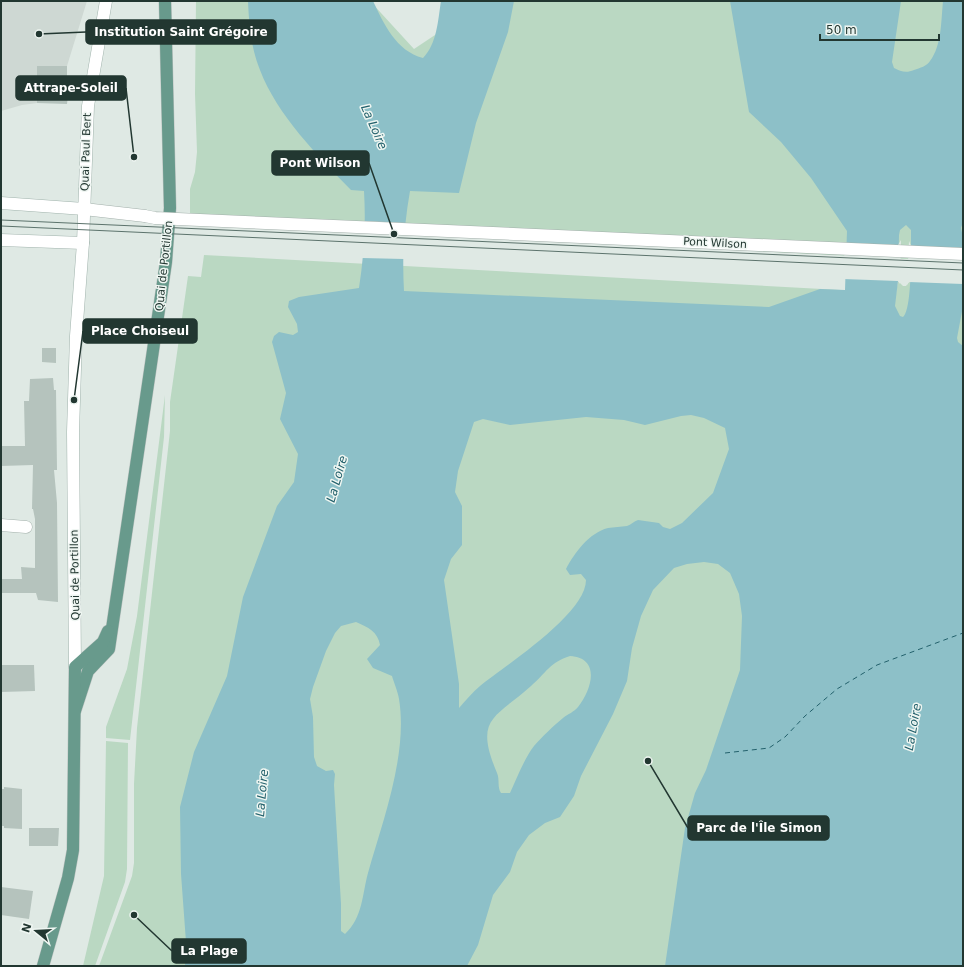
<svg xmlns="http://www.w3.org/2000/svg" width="964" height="967" font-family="'DejaVu Sans',sans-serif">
<rect width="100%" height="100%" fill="#dfe9e4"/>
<polygon fill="#ced8d3" points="1,1 87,1 67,66 67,77 37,88 37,103 22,105 1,111"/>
<g fill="#bad8c2">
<polygon points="196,1 370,1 414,49 447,27 452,1 963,1 963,262 203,222 190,214 190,189 195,172 197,152 195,94"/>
<polygon points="204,255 896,293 898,281 903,286 906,286 909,282 963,296 963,966 99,966 132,876 134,863 134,784 137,728 170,431 170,402 188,276 201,277"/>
<polygon points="165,395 164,437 130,740 106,738 106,727 127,669 137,616"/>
<polygon points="106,741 128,743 127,869 125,882 95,966 83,966 104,876"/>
</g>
<path fill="#8dc0c8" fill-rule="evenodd" d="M 248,1 L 373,1 C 384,24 396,51 423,58 C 437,44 438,20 441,1 L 514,1 L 508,32 L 476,123 L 459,193 L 410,191 C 404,225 402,257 404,291 L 769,307 L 820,289 L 845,290 L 847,231 L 811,178 L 781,142 L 749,112 L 730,1 L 901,1 L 892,62 L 894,68 C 901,72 907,73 914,70 C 920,68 927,66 930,61 C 942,45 941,20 943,1 L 963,1 L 963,222 L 961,228 L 963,237 L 963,306 L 957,338 L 958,342 L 963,346 L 963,966 L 665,966 L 685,828 L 695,793 L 706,770 L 740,670 L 742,616 L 739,594 L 730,573 L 718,564 L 704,562 L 687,564 L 674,568 L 653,590 L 641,616 L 632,648 L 627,681 L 613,714 L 581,776 L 574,796 L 560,817 L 545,823 L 529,835 L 517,852 L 510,872 L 493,895 L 478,945 L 467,966 L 185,966 L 186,942 L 181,874 L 180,807 L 194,752 L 227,676 L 243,597 L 277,506 L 294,482 L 298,454 L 280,419 L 286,393 L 272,342 L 274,336 L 279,332 L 293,335 L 298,332 L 297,324 L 288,307 L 289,301 L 299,297 L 359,288 C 364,255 366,224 364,191 L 351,190 C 318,156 277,115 260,70 C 251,48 249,24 248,1 ZM 906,225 L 911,230 L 911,236 C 911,251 912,310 903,317 L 900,316 L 895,306 L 898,281 L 899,235 L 900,230 ZM 691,415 L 704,418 L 725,428 L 729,449 L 713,493 L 682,523 L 670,529 L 663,527 L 659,523 L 638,520 C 634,521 631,525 627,526 C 621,527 614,527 608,528 C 589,533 575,552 566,569 L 570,575 L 581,574 L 586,580 C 586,614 506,665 480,686 C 473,692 466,700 459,708 L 459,684 L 444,580 L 451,559 L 462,545 L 462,506 L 455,492 L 458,471 L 474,422 L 483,419 L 510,425 L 586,417 L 624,420 L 645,425 L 681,416 ZM 356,622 C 368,627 378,632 380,645 L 367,659 L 373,668 L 392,676 C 394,683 398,692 399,699 C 408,754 383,820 368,873 C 362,895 363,917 345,934 L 341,931 L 341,904 L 334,785 L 335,774 L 333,770 L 326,771 L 317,766 L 314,757 L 313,717 L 310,699 L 313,687 L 326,651 L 335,633 L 341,626 ZM 570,656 C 601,658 592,689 578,707 C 574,712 568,714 563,718 C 553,726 542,737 534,746 C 524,759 517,778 510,793 L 501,793 C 497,787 500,780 497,773 C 474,718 494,719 531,686 C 546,673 550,662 570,656 Z"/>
<g fill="#dfe9e4">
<polygon points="363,221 406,223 404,259 362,258"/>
<polygon points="901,240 900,284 898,281 843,279 845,243 898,245"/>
<polygon points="909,241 911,246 963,248 963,284 909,282 907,285"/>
</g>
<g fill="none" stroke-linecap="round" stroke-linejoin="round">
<polyline stroke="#23616c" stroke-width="1" stroke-dasharray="5 4" stroke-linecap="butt" points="725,753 769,748 785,737 805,716 837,689 877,665 963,633"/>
</g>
<g fill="#b5c3bd">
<polygon points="37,66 67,66 67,77 70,77 67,104 37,103"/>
<polygon points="42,348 56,348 56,363 42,362"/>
<polygon points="53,378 54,390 56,390 57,470 54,470 57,503 58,602 38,600 36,593 1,593 1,579 22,579 21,567 35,568 35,519 33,509 32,509 33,465 1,466 1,446 25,446 24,401 29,401 30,379"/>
<polygon points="1,665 34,665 35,691 1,692"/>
<polygon points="4,787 22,789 22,829 4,828 4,826 1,826 1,789 4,789"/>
<polygon points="29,828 59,828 58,846 29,846"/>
<polygon points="1,887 33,891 29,919 1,915"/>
</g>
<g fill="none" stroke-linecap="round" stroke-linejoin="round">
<g stroke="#a3b0ab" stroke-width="13">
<polyline id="pedestrian" points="84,209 145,216"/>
</g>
<g stroke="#a3b0ab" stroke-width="13">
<polyline id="minor" points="1,525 26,527"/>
</g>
<g stroke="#a0b3ac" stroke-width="13">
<g id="secondary">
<polyline points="1,203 84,209"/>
<polyline points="1,240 83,243"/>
<polyline points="75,667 73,432 76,336 83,243 88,106 106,1"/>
</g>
</g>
<g stroke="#bdc3c1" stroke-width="13">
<g id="primary">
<polyline points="75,711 88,671 109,649 166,262 170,208 165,1"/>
<polyline points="43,966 68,878 73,850 75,667 103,642 108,631"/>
</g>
</g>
<use href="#pedestrian" stroke="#fff" stroke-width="12"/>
<use href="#minor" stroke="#fff" stroke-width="12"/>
<use href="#secondary" stroke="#fff" stroke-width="12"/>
<use href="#primary" stroke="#689a8c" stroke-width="12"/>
<g stroke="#5c736c" stroke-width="1">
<polyline points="1,220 963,263"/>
<polyline points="1,226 963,270"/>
</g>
<g stroke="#a3b0ab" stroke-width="13" stroke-linecap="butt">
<polyline id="pedestrian-bridge" points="145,216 155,218 963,254"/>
</g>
<use href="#pedestrian-bridge" stroke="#fff" stroke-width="12"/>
</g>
<g text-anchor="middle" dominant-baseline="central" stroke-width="3" stroke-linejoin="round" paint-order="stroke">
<g font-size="11" fill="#223731" stroke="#eff6f2">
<text transform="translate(86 152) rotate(-88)">Quai Paul Bert</text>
<text transform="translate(715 243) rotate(3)">Pont Wilson</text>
<text transform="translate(164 266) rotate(-84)">Quai de Portillon</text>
<text transform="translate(75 575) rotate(-91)">Quai de Portillon</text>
</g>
<g font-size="12" font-style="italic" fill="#23616c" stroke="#eff6f2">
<text transform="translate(374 127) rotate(66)">La Loire</text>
<text transform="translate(337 479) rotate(-74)">La Loire</text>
<text transform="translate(913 727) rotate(-80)">La Loire</text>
<text transform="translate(262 793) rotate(-85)">La Loire</text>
</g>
</g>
<path fill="none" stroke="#223731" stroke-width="1.5" d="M39 34L86 32M134 157L126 88M394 234L369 163M74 400L83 331M648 761L688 828M134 915L172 951"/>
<g fill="#223731" stroke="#eff6f2" stroke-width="1.5">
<circle cx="39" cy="34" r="4"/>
<circle cx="134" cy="157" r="4"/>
<circle cx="394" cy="234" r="4"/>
<circle cx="74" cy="400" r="4"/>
<circle cx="648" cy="761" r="4"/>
<circle cx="134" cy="915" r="4"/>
</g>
<g fill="#223731" stroke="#223731" stroke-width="1.5">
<rect x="86" y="20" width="190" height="24" rx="4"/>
<rect x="16" y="76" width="110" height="24" rx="4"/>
<rect x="272" y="151" width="97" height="24" rx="4"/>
<rect x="83" y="319" width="114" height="24" rx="4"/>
<rect x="688" y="816" width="141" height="24" rx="4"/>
<rect x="172" y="939" width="74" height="24" rx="4"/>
</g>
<g font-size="12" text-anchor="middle" font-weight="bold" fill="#fff">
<text x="181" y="36">Institution Saint Grégoire</text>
<text x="71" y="92">Attrape-Soleil</text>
<text x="320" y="167">Pont Wilson</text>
<text x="140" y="335">Place Choiseul</text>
<text x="759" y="832">Parc de l'Île Simon</text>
<text x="209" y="955">La Plage</text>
</g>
<rect width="964" height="967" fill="none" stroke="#223731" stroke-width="4"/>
<g transform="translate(36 931) rotate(288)" stroke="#eff6f2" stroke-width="3" paint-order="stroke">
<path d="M0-3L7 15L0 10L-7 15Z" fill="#223731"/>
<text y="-6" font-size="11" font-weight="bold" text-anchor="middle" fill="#223731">N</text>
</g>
<path d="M820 34v6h119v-6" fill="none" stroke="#223731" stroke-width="2"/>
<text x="826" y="34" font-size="12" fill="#223731" stroke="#eff6f2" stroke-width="3" paint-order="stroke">50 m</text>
</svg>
